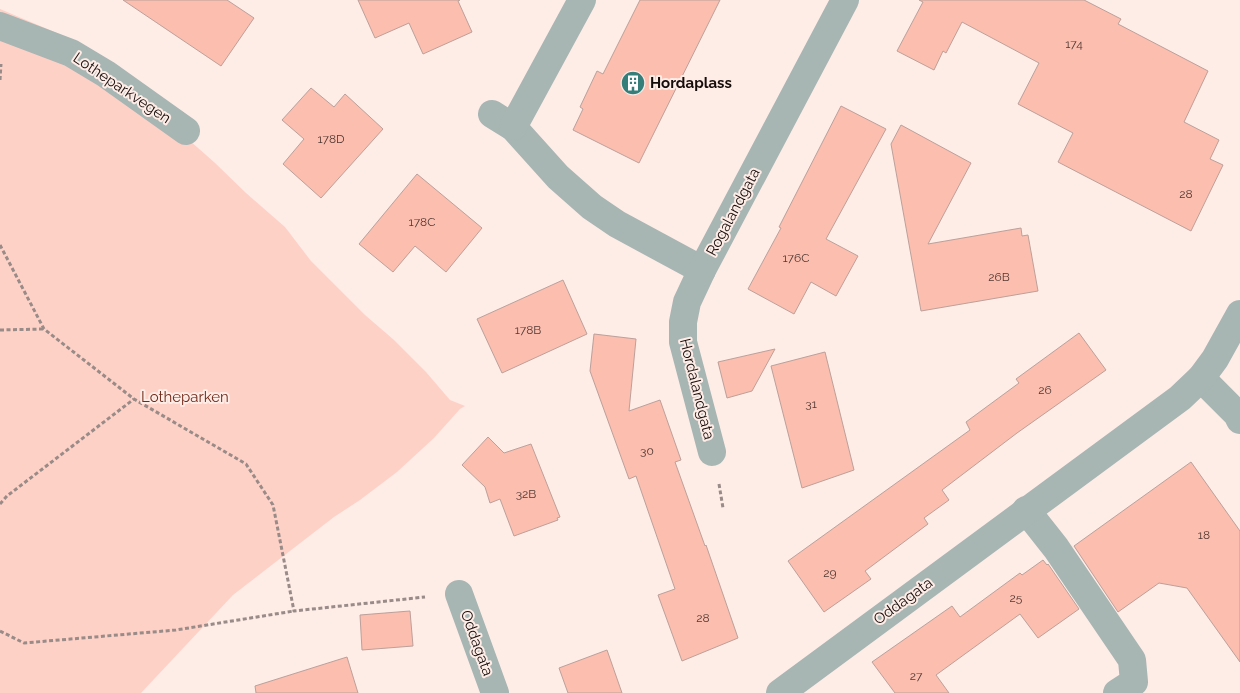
<svg xmlns="http://www.w3.org/2000/svg" width="1240" height="693" font-family="Raleway,sans-serif">
<rect width="100%" height="100%" fill="#feece7"/>
<polygon fill="#fed1c7" points="0,9 76,41 214,162 246,193 285,227 311,261 365,315 394,340 426,372 450,400 465,406 460,409 434,438 397,472 360,500 334,517 233,595 141,693 0,693"/>
<g fill="#fcbeaf" stroke="#bca099">
<polygon points="123,0 227,0 254,18 221,66"/>
<polygon points="358,0 460,0 458,1 472,32 423,54 409,23 375,38"/>
<polygon points="640,0 720,0 639,163 573,130 583,109 580,107 597,71 603,74"/>
<polygon points="919,0 1084,0 1121,19 1118,24 1208,71 1184,122 1219,140 1210,159 1223,165 1191,231 1058,162 1073,133 1018,104 1039,63 962,22 946,53 943,51 934,70 897,51 923,2"/>
<polygon points="311,88 334,107 345,94 383,129 321,198 283,164 304,139 282,120"/>
<polygon points="841,106 886,129 826,239 858,256 836,296 811,282 794,314 748,289 781,228 779,227"/>
<polygon points="901,125 971,163 928,244 1021,228 1022,236 1028,235 1038,291 921,311 891,144"/>
<polygon points="417,174 482,228 446,272 415,246 393,272 359,244"/>
<polygon points="563,280 587,334 502,373 477,319"/>
<polygon points="1079,333 1106,370 1017,433 942,490 949,500 924,518 928,524 865,571 871,579 824,612 788,561 970,430 966,422 1019,383 1016,379"/>
<polygon points="594,334 636,339 629,411 660,400 681,460 675,462 705,546 706,545 738,638 682,661 658,595 675,589 636,476 629,479 590,371"/>
<polygon points="775,349 752,391 727,398 718,362"/>
<polygon points="825,352 854,470 802,488 771,366"/>
<polygon points="488,437 504,453 531,444 560,517 557,518 558,520 514,536 500,499 490,503 485,487 462,465"/>
<polygon points="1191,462 1240,531 1240,662 1187,588 1159,583 1118,612 1074,546"/>
<polygon points="1043,560 1047,565 1048,564 1079,609 1038,638 1020,614 936,675 949,693 895,693 872,662 952,606 960,617 1020,573 1022,575"/>
<polygon points="410,611 413,646 362,650 360,615"/>
<polygon points="607,650 622,693 568,693 559,668"/>
<polygon points="347,657 358,693 256,693 255,686"/>
</g>
<g fill="none" stroke-linecap="round" stroke-linejoin="round">
<g stroke="#998b87" stroke-width="3" stroke-dasharray="4 2.5" stroke-linecap="butt">
<polyline points="0,80 1,64"/>
<polyline points="0,245 44,329 134,399 246,464 273,505 294,611 425,597"/>
<polyline points="0,330 44,329"/>
<polyline points="719,484 723,508"/>
<polyline points="0,504 7,496 134,399"/>
<polyline points="0,631 24,643 176,630 294,611"/>
</g>
<g stroke="#a7b5b3" stroke-width="28">
<polyline points="0,26 71,53 106,74 186,131"/>
<polyline points="492,114 513,127 558,177 592,207 617,224 702,270"/>
<polyline points="513,127 582,0"/>
<polyline points="1201,378 1237,414 1240,420"/>
<polyline points="712,452 683,342 683,322 687,302 702,270 845,0"/>
<polyline points="1026,510 1056,548 1132,660 1134,682 1117,693"/>
<polyline points="459,594 495,693"/>
<polyline points="780,693 1180,398 1201,378 1215,359 1240,314"/>
</g>
</g>
<defs>
<g id="building-disc" transform="scale(1.25)"><circle r="9.5" fill="#367e79" stroke="#feece7"/><path d="M-4-6H4V6H1V3H-1V6H-4ZM-2.5-4.3h1.7v1.8h-1.7ZM.8-4.3h1.7v1.8H.8ZM-2.5-1h1.7V.8h-1.7ZM.8-1h1.7V.8H.8Z" fill="#fff"/></g>
</defs>
<g fill-rule="evenodd">
<use href="#building-disc" x="633" y="83"/>
</g>
<g text-anchor="middle" dominant-baseline="central" stroke-width="4" stroke-linejoin="round" paint-order="stroke">
<g font-size="12" fill="#503933">
<text x="1074" y="44">174</text>
<text x="331" y="139">178D</text>
<text x="1186" y="194">28</text>
<text x="422" y="222">178C</text>
<text x="796" y="258">176C</text>
<text x="999" y="277">26B</text>
<text x="528" y="330">178B</text>
<text x="1045" y="390">26</text>
<text x="811" y="404">31</text>
<text x="647" y="451">30</text>
<text x="526" y="494">32B</text>
<text x="1204" y="535">18</text>
<text x="830" y="573">29</text>
<text x="1016" y="598">25</text>
<text x="703" y="618">28</text>
<text x="916" y="676">27</text>
</g>
<g font-size="15" font-weight="bold" fill="#160d0a" stroke="#feece7" text-anchor="start">
<text x="650" y="83">Hordaplass</text>
</g>
<g font-size="15" fill="#160d0a" stroke="#feece7">
<text transform="translate(122 88) rotate(34)">Lotheparkvegen</text>
<text transform="translate(733 212) rotate(-62)">Rogalandgata</text>
<text transform="translate(697 389) rotate(76)">Hordalandgata</text>
<text transform="translate(903 601) rotate(-36)">Oddagata</text>
<text transform="translate(477 643) rotate(70)">Oddagata</text>
</g>
<g font-size="15" fill="#712a1a" stroke="#feece7">
<text x="185" y="397">Lotheparken</text>
</g>
</g>
</svg>
